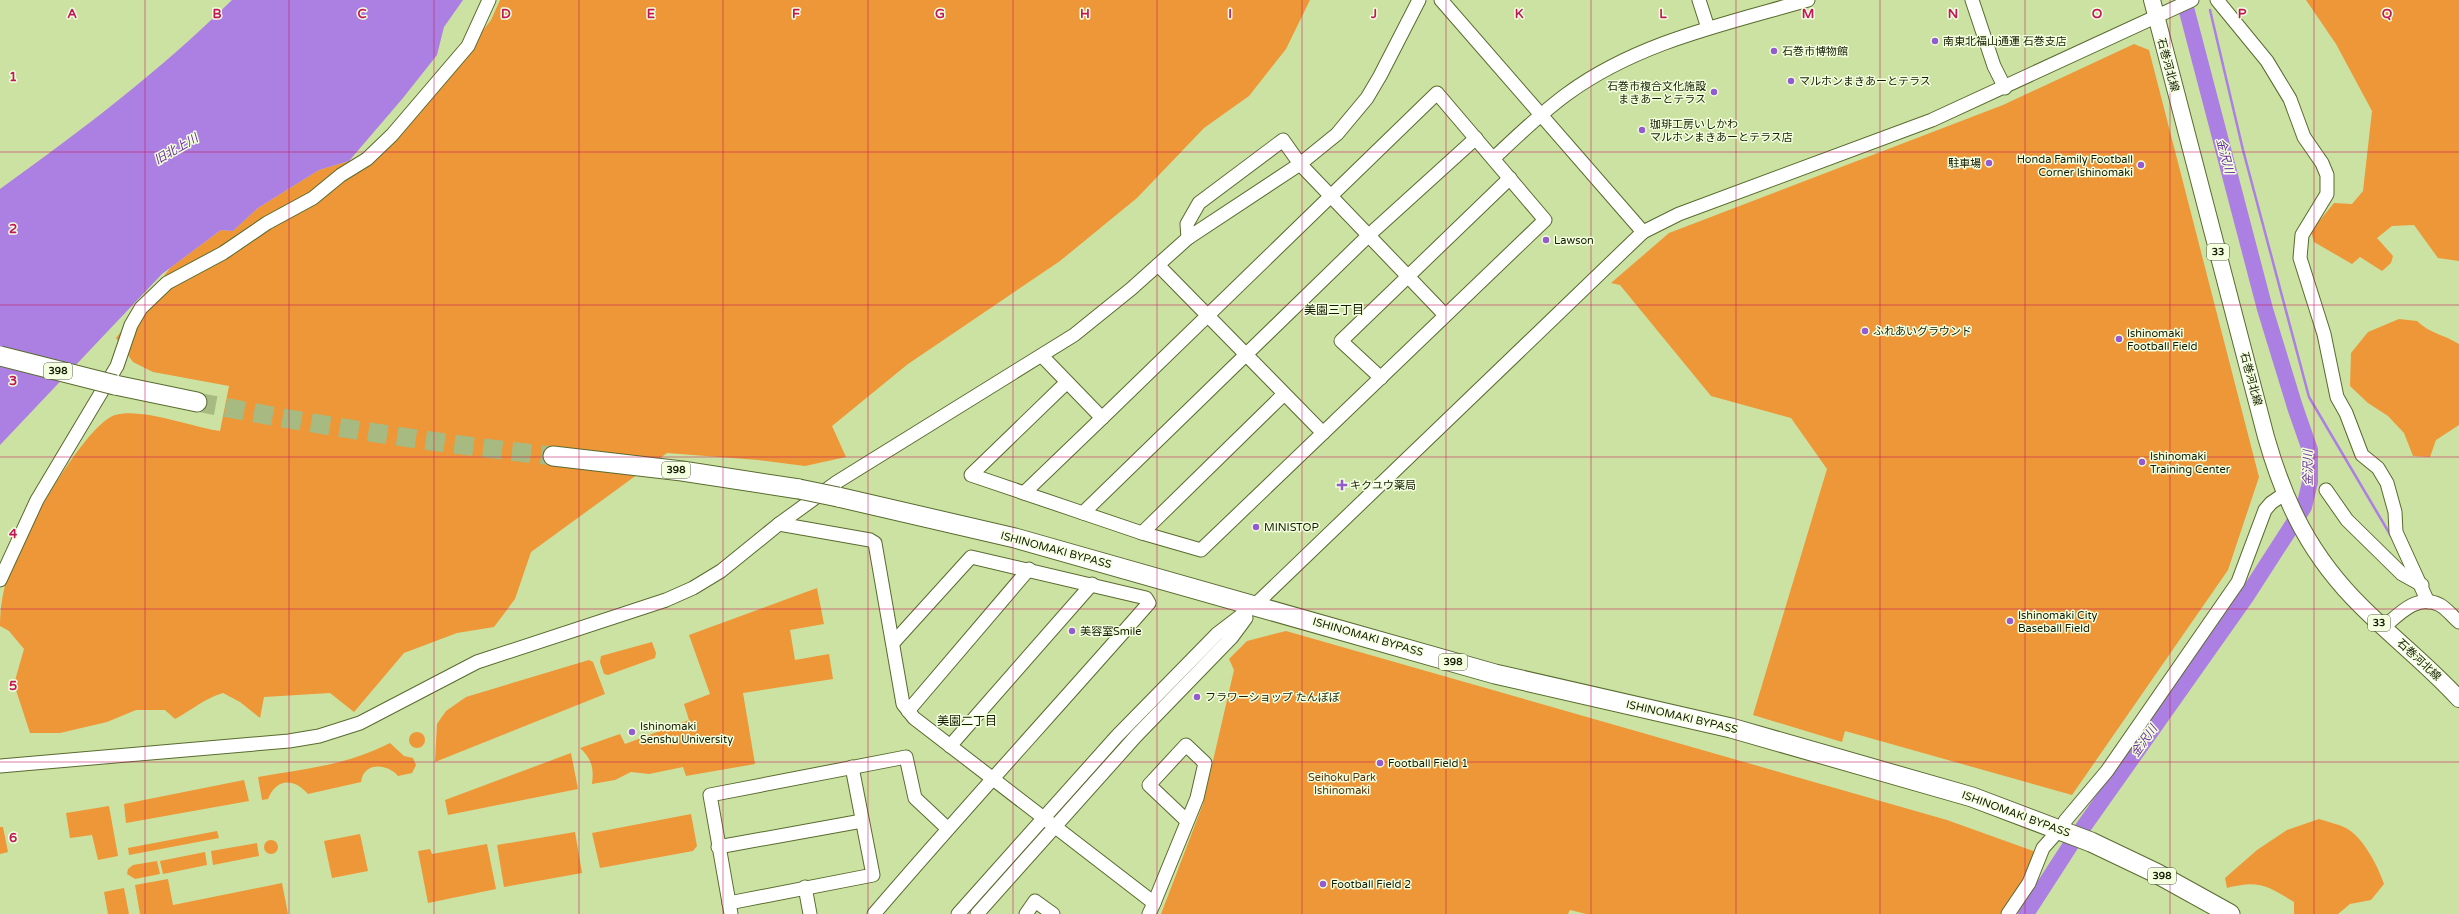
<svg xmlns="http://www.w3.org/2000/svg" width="2459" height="914" font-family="'Varela Round','Noto Sans JP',sans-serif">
<rect width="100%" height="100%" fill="#cce2a2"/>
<g fill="#ed9738">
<path d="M 500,0 L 1310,0 L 1286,49 L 1249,96 L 1204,128 L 1137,198 L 1060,261 L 908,364 L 832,426 L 846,457 L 805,466 L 758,460 L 667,453 L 531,552 L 515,599 L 494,627 L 457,633 L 404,653 L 354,712 L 330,693 L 264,697 L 260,718 L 240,702 L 223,693 C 205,698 192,710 175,719 L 165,710 L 136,710 L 107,722 L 60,733 L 30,733 L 14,684 L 24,649 L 9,631 L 0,626 C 0,607 3,590 9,572 C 19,541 85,424 115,415 C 140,407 193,427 220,431 L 229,386 L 153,372 L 133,362 L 116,338 L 170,268 L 221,230 L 233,231 L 258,208 L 319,170 L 349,161 L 405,130 L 491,20 Z"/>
<polygon points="2306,0 2459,0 2459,261 2438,258 2414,225 2392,226 2377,238 2393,256 2391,263 2382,271 2360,257 2352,264 2314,242 2311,231 2334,203 2352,204 2363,191 2372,111 2336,44"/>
<polygon points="2134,44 2149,50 2259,477 2228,570 2072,795 1845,731 1842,742 1753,715 1827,469 1791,418 1711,396 1620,285 1611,283 1669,233 2003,105"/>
<path d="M 2399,319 L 2417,321 C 2429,333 2445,335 2459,344 L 2459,425 L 2436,440 L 2430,457 L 2413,456 L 2404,433 L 2388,416 L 2368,403 L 2350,386 L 2351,353 L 2368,332 Z"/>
<path d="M 817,588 L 824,624 L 790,630 L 795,660 L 829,654 L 833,679 L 743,693 L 755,764 L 686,776 L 683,767 L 649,774 L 631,772 L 615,780 L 592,784 C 594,768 592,759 580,748 L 620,734 L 625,744 L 689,720 L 684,704 L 710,694 L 689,635 Z"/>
<polygon points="1286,631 1947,820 2036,852 2025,879 2003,914 1586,914 1570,910 1568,914 1161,914 1203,804 1234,670 1229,659 1247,641"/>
<polygon points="652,642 656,653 655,658 608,675 604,674 600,662 601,656"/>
<polygon points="589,660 593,662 605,694 435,762 437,724 446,711 466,697"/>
<circle cx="417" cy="740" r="8"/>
<path d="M 390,743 L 404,756 L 413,758 L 416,765 L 412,773 L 398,776 C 388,764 364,761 361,782 L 308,794 C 293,777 276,779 268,799 L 262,800 L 258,777 C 303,769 348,765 390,743 Z"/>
<polygon points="571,753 578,789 448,815 445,800"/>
<polygon points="244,780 249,801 126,823 124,804"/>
<polygon points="109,806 118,856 98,860 92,835 70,838 66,813"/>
<polygon points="691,814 697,846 693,851 600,868 592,833"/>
<path d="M 2319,819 C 2328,822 2338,824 2346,828 C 2363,837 2378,866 2384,884 L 2371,900 L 2350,904 L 2338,914 L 2294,914 L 2294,902 C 2266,885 2259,880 2227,888 L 2225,878 L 2257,850 L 2287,830 Z"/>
<polygon points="0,827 3,827 8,852 0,854"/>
<polygon points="217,831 219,838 129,855 128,848"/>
<polygon points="575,832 582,873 504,887 497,845"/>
<polygon points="360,834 368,871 332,878 324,841"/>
<circle cx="271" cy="847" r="7"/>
<polygon points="257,843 259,856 213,865 211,851"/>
<polygon points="487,844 496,889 428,903 418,851 430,849 432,854"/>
<polygon points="205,852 207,865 163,874 160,861"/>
<polygon points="157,861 160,874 135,879 127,874 128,869 133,865"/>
<polygon points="168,879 173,905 282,883 288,914 140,914 135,885"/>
<polygon points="124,888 129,914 108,914 104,892"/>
</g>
<path fill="#ac7fe3" d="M 232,0 L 463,0 L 444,27 L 437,55 L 403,98 L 349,161 L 319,170 L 258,208 L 233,231 L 221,230 L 162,274 L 0,445 L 0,189 C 81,131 161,70 232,0 Z"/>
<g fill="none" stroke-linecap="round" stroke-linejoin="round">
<polyline stroke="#ac7fe3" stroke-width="2.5" points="2210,10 2243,150 2309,397 2391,536"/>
<polyline stroke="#ac7fe3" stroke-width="16" points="2026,914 2070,846 2246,597 2304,507 2310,482 2310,450 2295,407 2265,309 2184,0"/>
<path stroke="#a7ba82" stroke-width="19" stroke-dasharray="19 10" stroke-linecap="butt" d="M 197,402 C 315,425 433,443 553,456"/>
<g stroke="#596b2f" stroke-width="15">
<g id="minor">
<polyline points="1441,0 1643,232"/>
<polyline points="1699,0 1708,28"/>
<polyline points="1972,0 1994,66 2005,88"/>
<polyline points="2217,0 2267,61 2290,99 2304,137 2322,163 2327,175 2327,194 2302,235 2300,258 2324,334 2337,397 2346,413 2362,455 2378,468 2387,483 2395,512 2396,532 2428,602"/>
<path d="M 1494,158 C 1517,136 1541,113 1567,94 C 1638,42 1725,24 1808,0"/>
<polyline points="1188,238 1187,224 1199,203 1283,140 1300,164 1445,315"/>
<polyline points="1042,356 1102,418 1437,93 1545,220 1323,433 1158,265"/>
<polyline points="1381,378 1341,341 1510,178"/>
<polyline points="1066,383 971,475 1083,513 1369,235 1476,138"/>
<polyline points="2326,490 2347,520 2402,574 2422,585"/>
<polyline points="1024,493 1102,418"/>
<polyline points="1083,513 1142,533 1284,394"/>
<polyline points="779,524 870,540 875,543 903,704 914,718 1154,903 1149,914"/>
<polyline points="1142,533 1201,550 1323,433"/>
<polyline points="0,580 37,500 117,366 131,325 141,308 167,283 223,253 267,223 313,198 341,175 367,159 392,135 468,46 489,0"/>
<path d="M 2384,627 C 2399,614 2418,593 2440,605 C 2447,609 2453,617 2459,622"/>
<polyline points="908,711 1029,569"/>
<polyline points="950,746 1092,584"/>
<polyline points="0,766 289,741 319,736 360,723 477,662 666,600 693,588 721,571 779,524 837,482 1074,335 1131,289 1188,238 1300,164 1337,134 1367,98 1380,76 1419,0"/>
<polyline points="2065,821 2107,771 2238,582 2265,510 2271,503 2284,494"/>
<polyline points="718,847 862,821"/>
<polyline points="805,887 810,914"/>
<polyline points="729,903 873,875 852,767"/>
<polyline points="1154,903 1197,798 1205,763 1186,745 1149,785 1187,821"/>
<polyline points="731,914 710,795 906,757 915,798 947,828"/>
<path d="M 874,914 C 964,809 1058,707 1149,603 L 1146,598 L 971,557 L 893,643"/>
<polyline points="958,914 1117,736 1217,634 1255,605 1643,232 1679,214 1932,120 2192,0"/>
<polyline points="977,914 1136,736 1232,637 1246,618"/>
<polyline points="1026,914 1035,901 1053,914"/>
<polyline points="2008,914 2029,883 2043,848 2059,830"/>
</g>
</g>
<g stroke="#596b2f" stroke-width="18">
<path id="major" d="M 2152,0 L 2266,437 C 2285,504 2311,557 2362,607 C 2393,638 2429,666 2459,699"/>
</g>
<g stroke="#596b2f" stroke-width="21">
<g id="highway">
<polyline points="115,385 197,402"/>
<polyline points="553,456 682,471 799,489"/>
<polyline points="838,497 1015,538 1495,674 1731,728 1972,797 2091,842 2156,873 2230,914"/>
</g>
</g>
<use href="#minor" stroke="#fff" stroke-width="13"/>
<use href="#major" stroke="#fff" stroke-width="16"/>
<use href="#highway" stroke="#fff" stroke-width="19"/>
<g stroke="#596b2f" stroke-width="21" stroke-linecap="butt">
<g id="highway-bridge">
<polyline points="0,356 115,385"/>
<polyline points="799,489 838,497"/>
</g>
</g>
<use href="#highway-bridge" stroke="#fff" stroke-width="19"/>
</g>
<path fill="none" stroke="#c2185b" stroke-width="1" stroke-opacity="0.55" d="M 145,0 L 145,914M 289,0 L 289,914M 434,0 L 434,914M 579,0 L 579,914M 723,0 L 723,914M 868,0 L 868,914M 1013,0 L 1013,914M 1157,0 L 1157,914M 1302,0 L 1302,914M 1446,0 L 1446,914M 1591,0 L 1591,914M 1736,0 L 1736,914M 1880,0 L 1880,914M 2025,0 L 2025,914M 2170,0 L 2170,914M 2314,0 L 2314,914M 0,152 L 2459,152M 0,305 L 2459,305M 0,457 L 2459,457M 0,609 L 2459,609M 0,762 L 2459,762"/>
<g fill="#945ad2" stroke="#f3ffde" stroke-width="1.5">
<circle cx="1935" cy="41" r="4"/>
<circle cx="1774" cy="51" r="4"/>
<circle cx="1791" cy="81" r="4"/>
<circle cx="1714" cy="92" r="4"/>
<circle cx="1642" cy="130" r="4"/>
<circle cx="1989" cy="163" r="4"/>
<circle cx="2141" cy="165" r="4"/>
<circle cx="1546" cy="240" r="4"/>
<circle cx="1865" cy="331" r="4"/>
<circle cx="2119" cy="339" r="4"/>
<circle cx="2142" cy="462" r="4"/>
<path d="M1340 479h4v4h4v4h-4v4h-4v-4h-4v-4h4z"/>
<circle cx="1256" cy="527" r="4"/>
<circle cx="2010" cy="621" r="4"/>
<circle cx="1072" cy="631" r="4"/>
<circle cx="1197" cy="697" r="4"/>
<circle cx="632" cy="732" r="4"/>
<circle cx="1380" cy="763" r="4"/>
<circle cx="1323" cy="884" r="4"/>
</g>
<g text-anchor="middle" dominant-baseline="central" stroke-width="3" stroke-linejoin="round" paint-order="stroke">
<g fill="#f3ffde" stroke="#575f45" stroke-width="1">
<rect x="2207" y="244" width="22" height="16" rx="3"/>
<rect x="44" y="363" width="28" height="16" rx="3"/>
<rect x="662" y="462" width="28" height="16" rx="3"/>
<rect x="2368" y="615" width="22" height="16" rx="3"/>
<rect x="1439" y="654" width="28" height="16" rx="3"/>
<rect x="2148" y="868" width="28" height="16" rx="3"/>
</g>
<g font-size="10" font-weight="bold" fill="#141b03">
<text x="2218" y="252">33</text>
<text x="58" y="371">398</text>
<text x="676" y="470">398</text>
<text x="2379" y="623">33</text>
<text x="1453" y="662">398</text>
<text x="2162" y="876">398</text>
</g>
<g font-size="11" fill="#141b03" stroke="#f3ffde" text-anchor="start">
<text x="1943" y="41">南東北福山通運 石巻支店</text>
<text x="1782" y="51">石巻市博物館</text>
<text x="1799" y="81">マルホンまきあーとテラス</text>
<text x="1706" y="86" text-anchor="end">石巻市複合文化施設<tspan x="1706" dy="13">まきあーとテラス</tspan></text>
<text x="1650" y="124">珈琲工房いしかわ<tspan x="1650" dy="13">マルホンまきあーとテラス店</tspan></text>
<text x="2133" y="159" text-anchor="end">Honda Family Football<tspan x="2133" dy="13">Corner Ishinomaki</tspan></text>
<text x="1981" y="163" text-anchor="end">駐車場</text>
<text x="1554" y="240">Lawson</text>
<text x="1873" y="331">ふれあいグラウンド</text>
<text x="2127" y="333">Ishinomaki<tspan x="2127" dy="13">Football Field</tspan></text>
<text x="2150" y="456">Ishinomaki<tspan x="2150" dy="13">Training Center</tspan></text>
<text x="1350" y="485">キクユウ薬局</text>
<text x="1264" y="527">MINISTOP</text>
<text x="2018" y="615">Ishinomaki City<tspan x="2018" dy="13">Baseball Field</tspan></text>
<text x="1080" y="631">美容室Smile</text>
<text x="1205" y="697">フラワーショップ たんぽぽ</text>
<text x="640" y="726">Ishinomaki<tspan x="640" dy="13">Senshu University</tspan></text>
<text x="1388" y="763">Football Field 1</text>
<text x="1331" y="884">Football Field 2</text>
</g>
<g font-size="11" fill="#141b03" stroke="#f3ffde">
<text transform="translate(2168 65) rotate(75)">石巻河北線</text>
<text transform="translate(2251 379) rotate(75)">石巻河北線</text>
<text transform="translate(1056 550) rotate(15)">ISHINOMAKI BYPASS</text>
<text transform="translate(1368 637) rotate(16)">ISHINOMAKI BYPASS</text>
<text transform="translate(2419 660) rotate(43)">石巻河北線</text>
<text transform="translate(1682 717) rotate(13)">ISHINOMAKI BYPASS</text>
<text transform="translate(2016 814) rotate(20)">ISHINOMAKI BYPASS</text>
</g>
<g font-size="11" fill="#54310a" stroke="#f3ffde">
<text x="1342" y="777">Seihoku Park<tspan x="1342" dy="13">Ishinomaki</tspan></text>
</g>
<g font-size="12" font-style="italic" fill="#6b2ea2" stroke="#f3ffde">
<text transform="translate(176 149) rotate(-30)">旧北上川</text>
<text transform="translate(2225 156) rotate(75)">金沢川</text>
<text transform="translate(2308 468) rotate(-90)">金沢川</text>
<text transform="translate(2144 741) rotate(-55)">金沢川</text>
</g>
<g font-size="12" fill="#141b03" stroke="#f3ffde">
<text x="1334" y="310">美園三丁目</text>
<text x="967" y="721">美園二丁目</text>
</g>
</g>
<g font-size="13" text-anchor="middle" font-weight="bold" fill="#c2185b" stroke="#f3ffde" stroke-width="3" stroke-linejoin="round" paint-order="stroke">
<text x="72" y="18">A</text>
<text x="217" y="18">B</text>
<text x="362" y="18">C</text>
<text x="506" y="18">D</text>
<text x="651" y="18">E</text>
<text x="796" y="18">F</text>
<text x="940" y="18">G</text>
<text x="1085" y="18">H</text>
<text x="1230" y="18">I</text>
<text x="1374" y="18">J</text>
<text x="1519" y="18">K</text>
<text x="1663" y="18">L</text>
<text x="1808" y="18">M</text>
<text x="1953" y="18">N</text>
<text x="2097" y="18">O</text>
<text x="2242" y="18">P</text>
<text x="2387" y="18">Q</text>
<text x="13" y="81">1</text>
<text x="13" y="233">2</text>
<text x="13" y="385">3</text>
<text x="13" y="538">4</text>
<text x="13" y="690">5</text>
<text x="13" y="842">6</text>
</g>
</svg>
